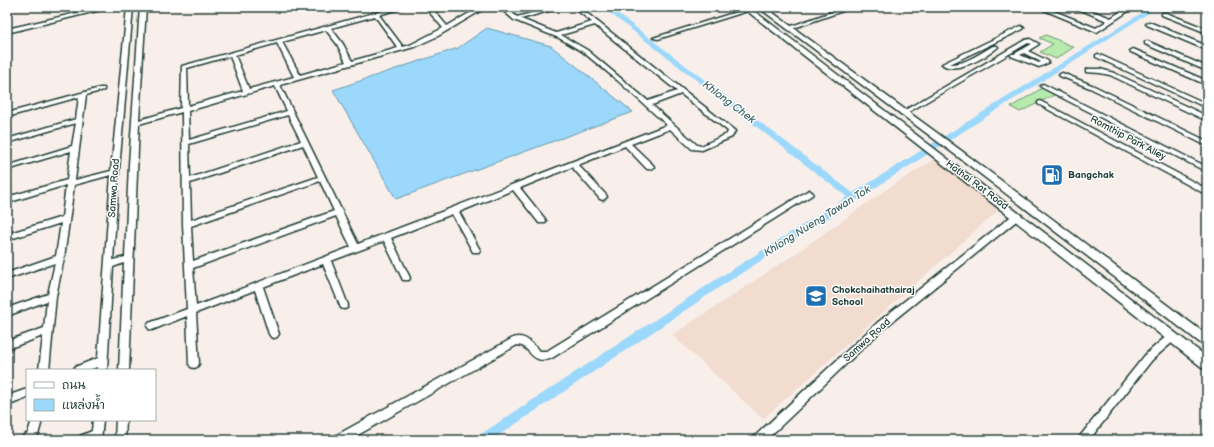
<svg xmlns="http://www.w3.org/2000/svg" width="1214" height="447" font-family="'Balsamiq Sans','Playpen Sans Thai',sans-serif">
<rect width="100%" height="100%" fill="#f9efea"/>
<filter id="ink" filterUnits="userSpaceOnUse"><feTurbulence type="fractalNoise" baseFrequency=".025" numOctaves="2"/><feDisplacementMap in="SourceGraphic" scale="8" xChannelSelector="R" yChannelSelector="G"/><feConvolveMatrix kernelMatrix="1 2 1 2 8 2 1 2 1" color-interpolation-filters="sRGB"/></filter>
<g filter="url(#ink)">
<polygon fill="#f2dcd0" points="936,158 1001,208 763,419 672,335 789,258 887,189"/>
<g fill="#b6ebad" stroke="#6a9470">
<polygon points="1046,35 1074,47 1056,59 1040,52 1053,44 1039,38"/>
<polygon points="1044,87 1056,94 1020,112 1011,107"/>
</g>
<polygon fill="#9bd8fc" stroke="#699aac" points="487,28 551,46 633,112 396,199 333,90 458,48"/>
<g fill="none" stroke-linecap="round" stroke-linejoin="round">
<polygon fill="#9bd8fc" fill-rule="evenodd" points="602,7 609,7 853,193 1151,7 1158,7 723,285 492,440 476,440 478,436 717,279 847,197"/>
<g stroke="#1f3d34" stroke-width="3">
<g id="minor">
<polygon points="103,7 113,7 7,33 7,29"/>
<path d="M 127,7 L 133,7 L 119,169 L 113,260 L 125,257 L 129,164 L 140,7 L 146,7 L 139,120 L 181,108 L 182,66 L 396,7 L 405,7 L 379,15 L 403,47 L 410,45 L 443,28 L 425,7 L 431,7 L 447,26 L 480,7 L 487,7 L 438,36 L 414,47 L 280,85 L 358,244 L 667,125 L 617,80 L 583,52 L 559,38 L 514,20 L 499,7 L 505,7 L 517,17 L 553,7 L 562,7 L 521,19 L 556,33 L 592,22 L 573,7 L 579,7 L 735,131 L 732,137 L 702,150 L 692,149 L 670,129 L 631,144 L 653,165 L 654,167 L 650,169 L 647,169 L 625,146 L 578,165 L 606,195 L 607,197 L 603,200 L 600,199 L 572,167 L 520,188 L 545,219 L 546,221 L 545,223 L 539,223 L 513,190 L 459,212 L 480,250 L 479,252 L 473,252 L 452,214 L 391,238 L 410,278 L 409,280 L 403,280 L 384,241 L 331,261 L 348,305 L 347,308 L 344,309 L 341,308 L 323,264 L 263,287 L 279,334 L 277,337 L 274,338 L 271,337 L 269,334 L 255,290 L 196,313 L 199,364 L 197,367 L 194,368 L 191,367 L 189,364 L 187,316 L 152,330 L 149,329 L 147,326 L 149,323 L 187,309 L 183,224 L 182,112 L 139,124 L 129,370 L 119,370 L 124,263 L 113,267 L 107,370 L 97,370 L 97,367 L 89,370 L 73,370 L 75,367 L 98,358 L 111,175 L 74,185 L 64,258 L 56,296 L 49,370 L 39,370 L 43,336 L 7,349 L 7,341 L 44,328 L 47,301 L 7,316 L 7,308 L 48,294 L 55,263 L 7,279 L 7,273 L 56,256 L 61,223 L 7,240 L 7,234 L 62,217 L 66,185 L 7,203 L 7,197 L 67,180 L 71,151 L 7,170 L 7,166 L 72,146 L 76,123 L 7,143 L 7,139 L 76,119 L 79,97 L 7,117 L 7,113 L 100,88 L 104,88 L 104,90 L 86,95 L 75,180 L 111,171 ZM 375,16 L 398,48 L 352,61 L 343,44 L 331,28 ZM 595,25 L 677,91 L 648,101 L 587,50 L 561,35 ZM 326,30 L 337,44 L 346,62 L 300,75 L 282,42 ZM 277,43 L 294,77 L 249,89 L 235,55 ZM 230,56 L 243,91 L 188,106 L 187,68 ZM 275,86 L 287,111 L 189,140 L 188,111 ZM 681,94 L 728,131 L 727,134 L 701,146 L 697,145 L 652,105 ZM 288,115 L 301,141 L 190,178 L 189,144 ZM 303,145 L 318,177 L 191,220 L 190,183 ZM 320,181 L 334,211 L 193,261 L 191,226 ZM 336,216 L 351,247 L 196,306 L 193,268 Z"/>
<polygon points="846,7 854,7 791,29 786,28"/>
<polygon points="1074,7 1082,7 1111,18 1123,10 1116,7 1124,7 1130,10 1097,32 1044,10 1049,9 1096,28 1107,21"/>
<polygon points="746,9 751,10 658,39 653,38"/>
<polygon points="1162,13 1166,13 1207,29 1207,33 1162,15"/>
<polygon points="1149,22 1207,46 1207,50 1147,25 1146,24"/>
<path d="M 1021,26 L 1024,28 L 1023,29 L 950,64 C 965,65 980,53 993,46 L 997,46 L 998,47 C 987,57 955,75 942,64 Z"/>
<path d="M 1030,39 L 1039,44 L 1028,51 L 1048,61 L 1048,63 L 1039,67 L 1011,56 L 1011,54 L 1014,54 L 1032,44 L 1028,43 L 905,114 L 901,114 L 900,113 L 1025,40 ZM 1024,53 L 1041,62 L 1039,63 L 1020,55 Z"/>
<polygon points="1147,41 1207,67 1207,71 1145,44 1145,42"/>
<polygon points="1133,49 1207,81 1207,85 1131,52 1130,51"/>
<polygon points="1098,54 1207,104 1207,108 1096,57 1096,55"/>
<polygon points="1088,69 1100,69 1114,73 1207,116 1207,121 1110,75 1100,73 1086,72 1086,70"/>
<polygon points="1062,73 1094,86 1207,141 1207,146 1090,88 1060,76 1059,75"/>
<polygon points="1043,84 1207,167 1207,172 1041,87 1040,86"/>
<polygon points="1040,101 1207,189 1207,195 1038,104 1038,102"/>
<path d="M 809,190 L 813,193 L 812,195 L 552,358 C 530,366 531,345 517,345 L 349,440 L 334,440 L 335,436 L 513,338 C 526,334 531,344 540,351 L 547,351 Z"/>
<polygon points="1017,213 1021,216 1020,218 883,329 766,440 754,440 755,436 877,323 1014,214"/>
<polygon points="1172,333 1175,334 1177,337 1175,340 1152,360 1089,440 1077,440 1146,354 1169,334"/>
<polygon points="27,389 27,398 7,406 7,396"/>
<polygon points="32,420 42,420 37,439 22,440 23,436 28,433"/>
<polygon points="93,420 103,420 101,440 79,440 80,436 92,431"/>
<polygon points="116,420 126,420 125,440 115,440"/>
</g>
</g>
<g stroke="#1f3d34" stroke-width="3">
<g id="major">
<polygon points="742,7 749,7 1207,357 1207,369 1203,368"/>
<polygon points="758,7 765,7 963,152 1207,335 1207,347 1203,345 957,156"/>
</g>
</g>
<use href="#minor" fill="#fff" fill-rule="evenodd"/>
<use href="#major" fill="#fff" fill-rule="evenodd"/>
</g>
</g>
<defs>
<g id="fuel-square" transform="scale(1.15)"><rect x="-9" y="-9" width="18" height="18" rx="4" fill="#1f6fb2" stroke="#fff"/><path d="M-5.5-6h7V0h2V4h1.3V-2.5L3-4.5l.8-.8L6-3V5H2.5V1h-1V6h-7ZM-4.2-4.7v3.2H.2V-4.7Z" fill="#fff"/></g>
<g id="school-square" transform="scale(1.15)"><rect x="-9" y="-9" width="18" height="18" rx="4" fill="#1f6fb2" stroke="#fff"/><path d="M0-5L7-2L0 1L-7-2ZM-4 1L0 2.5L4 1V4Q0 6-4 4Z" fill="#fff"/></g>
</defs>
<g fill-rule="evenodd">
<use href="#fuel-square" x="1052" y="175"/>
<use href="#school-square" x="816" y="296"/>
</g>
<g text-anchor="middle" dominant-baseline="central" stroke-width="3" stroke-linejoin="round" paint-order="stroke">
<g font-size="10" fill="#1f3d34" stroke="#fff">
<text transform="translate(1128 138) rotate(28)">Romthip Park Alley</text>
<text transform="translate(977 185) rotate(37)">Hathai Rat Road</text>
<text transform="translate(114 188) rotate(-86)">Samwa Road</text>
<text transform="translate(867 340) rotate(-42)">Samwa Road</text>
</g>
<g font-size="10" font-weight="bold" fill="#1f3d34" stroke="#fff" text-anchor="start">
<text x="1068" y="175">Bangchak</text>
<text x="832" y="290">Chokchaihathairaj<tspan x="832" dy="12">School</tspan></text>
</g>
<g font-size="11" font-style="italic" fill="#3e6466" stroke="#fff">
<text transform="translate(729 102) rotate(37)">Khlong Chek</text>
<text transform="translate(817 221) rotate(-32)">Khlong Nueng Tawan Tok</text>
</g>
</g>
<rect width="1214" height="447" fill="none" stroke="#fff" stroke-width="24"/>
<rect x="12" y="12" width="1190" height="423" fill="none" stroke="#1f3d34" stroke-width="1.5" filter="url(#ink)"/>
<rect x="26" y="369" width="130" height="52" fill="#ffffff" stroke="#a5b1ae"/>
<rect x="34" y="382" width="20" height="6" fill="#ffffff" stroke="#a5b1ae"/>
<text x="62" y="389" font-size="12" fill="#1f3d34">ถนน</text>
<rect x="34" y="399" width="20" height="12" fill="#9bd8fc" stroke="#a5b1ae"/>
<text x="62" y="409" font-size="12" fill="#1f3d34">แหล่งน้ำ</text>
</svg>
